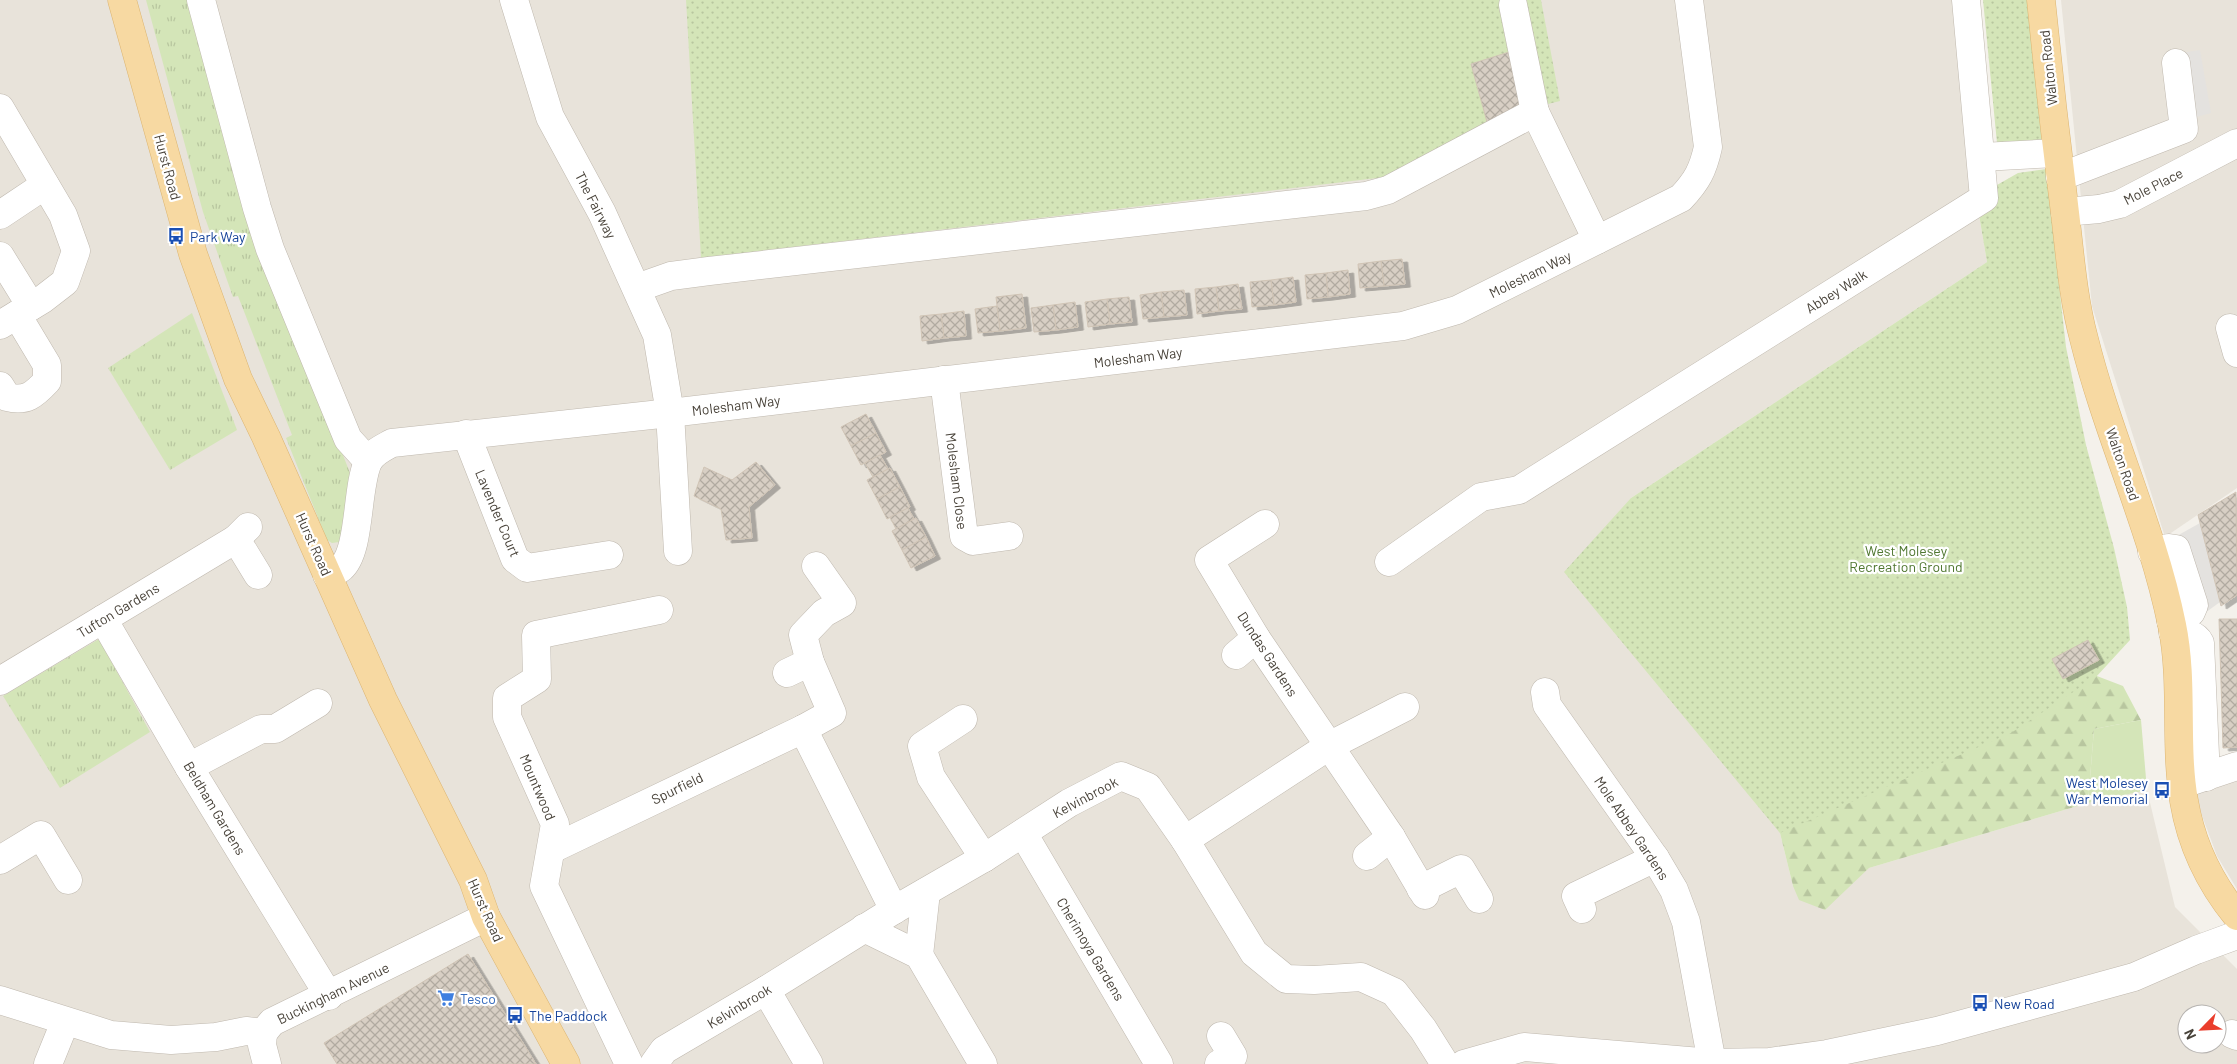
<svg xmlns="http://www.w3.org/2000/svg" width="2237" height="1064" font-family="Barlow,sans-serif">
<defs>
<pattern id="grass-tufts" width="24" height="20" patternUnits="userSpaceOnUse" patternTransform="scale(1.25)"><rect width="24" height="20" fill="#d4e5b8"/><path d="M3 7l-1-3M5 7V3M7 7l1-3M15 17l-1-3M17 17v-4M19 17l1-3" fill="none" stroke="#b8c69f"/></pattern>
<pattern id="forest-firs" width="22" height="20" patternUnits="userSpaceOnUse" patternTransform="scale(1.25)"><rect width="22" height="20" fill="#d4e5b8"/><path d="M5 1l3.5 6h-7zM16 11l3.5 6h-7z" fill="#b8c69f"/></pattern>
<pattern id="park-dots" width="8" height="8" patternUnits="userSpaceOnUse" patternTransform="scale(1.25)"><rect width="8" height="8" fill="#d4e5b8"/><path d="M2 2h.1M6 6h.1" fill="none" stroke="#b8c69f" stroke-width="1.8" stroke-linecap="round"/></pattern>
<pattern id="building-cross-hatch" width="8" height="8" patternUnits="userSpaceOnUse" patternTransform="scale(1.25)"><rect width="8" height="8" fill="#d8cfc4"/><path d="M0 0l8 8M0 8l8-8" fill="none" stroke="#b1aaa0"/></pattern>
<filter id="shadow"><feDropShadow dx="5.5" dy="3" stdDeviation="0" flood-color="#0004"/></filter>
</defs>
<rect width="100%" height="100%" fill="#f4f1eb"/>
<g fill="#e8e3da" fill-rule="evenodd">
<path d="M 0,0 L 1956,0 L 1979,215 L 1987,262 L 1631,498 L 1780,833 L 1793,886 L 1869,868 L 2088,803 L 2147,790 L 2175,907 L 2237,969 L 2237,1064 L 0,1064 ZM 2187,1014 L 2217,1014 L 2217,1044 L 2187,1044 Z"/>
<polygon points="2061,0 2237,0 2237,488 2165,537 2092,306"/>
<polygon points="2237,778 2237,889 2217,856 2194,794"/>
</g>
<g fill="url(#grass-tufts)">
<polygon points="146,0 191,0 255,230 350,473 351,482 343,537 339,542 332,543 327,540 286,438 292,435 238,296 233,297 203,212"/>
<polygon points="192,313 237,430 170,470 108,368"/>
<polygon points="99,639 150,732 60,788 3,696"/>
</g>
<polygon fill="url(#forest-firs)" points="2089,673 2123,686 2141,720 2094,729 2088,803 1869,868 1825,910 1799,900 1793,886 1780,833 1756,800"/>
<g fill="url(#park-dots)">
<polygon points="686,0 1541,0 1560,101 1540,106 1394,176 701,258"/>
<polygon points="1983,0 2027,0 2042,140 2037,145 1997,143"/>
<polygon points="2046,169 2066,347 2086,445 2114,548 2127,607 2130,640 2096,677 2011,733 1780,833 1564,572 1631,498 1987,262 1979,215 1997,205 1997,185 2018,173"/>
</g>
<polygon fill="#d4e5b8" points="2141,720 2147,790 2088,803 2094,729"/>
<g fill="#e4e2df">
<polygon points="2200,50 2211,113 2175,123 2168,55"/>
<polygon points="2200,523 2220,602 2187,626 2166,542"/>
</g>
<g fill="url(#building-cross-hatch)" stroke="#d0c4b5" filter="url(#shadow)">
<polygon points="1509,52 1527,111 1487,122 1471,64"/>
<polygon points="1402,259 1405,284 1384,286 1381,261"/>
<polygon points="1381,261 1384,286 1360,288 1358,264"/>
<polygon points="1348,270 1350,294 1328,297 1326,273"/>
<polygon points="1326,273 1328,297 1307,299 1305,275"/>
<polygon points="1293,277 1296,302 1274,305 1271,280"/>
<polygon points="1271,280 1274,305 1252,307 1250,282"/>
<polygon points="1238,284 1242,309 1219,311 1216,287"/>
<polygon points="1216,287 1219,311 1197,314 1195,289"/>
<polygon points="1184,290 1187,315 1164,317 1161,292"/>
<polygon points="1161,292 1164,317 1143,319 1140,295"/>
<polygon points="1022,294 1026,328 1000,331 996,297"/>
<polygon points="1129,297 1132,322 1110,324 1107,299"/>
<polygon points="1107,299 1110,324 1088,327 1085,302"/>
<polygon points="1075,302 1078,327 1056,330 1053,305"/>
<polygon points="1053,305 1056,330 1034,332 1031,308"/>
<polygon points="997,306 1000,331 978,333 975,309"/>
<polygon points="964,311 966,336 944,338 941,314"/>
<polygon points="941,314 944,338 922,341 920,316"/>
<polygon points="866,414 876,433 851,446 841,427"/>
<polygon points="876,433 886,452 861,465 851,446"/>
<polygon points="880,455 888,469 873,477 865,463"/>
<polygon points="756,462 775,485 749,507 752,538 726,540 721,509 694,496 704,467 732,480"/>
<polygon points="890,468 900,487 877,499 867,480"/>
<polygon points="900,487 910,507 887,519 877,499"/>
<polygon points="2236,492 2237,595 2221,606 2198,515"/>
<polygon points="908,508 914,519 896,529 890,517"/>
<polygon points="916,518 926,537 902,550 892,531"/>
<polygon points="926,537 935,556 911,568 902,550"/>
<polygon points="2219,619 2237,619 2237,747 2223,748"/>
<polygon points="2088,640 2099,660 2063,679 2052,659"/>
<polygon points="468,954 536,1064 337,1064 324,1043"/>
</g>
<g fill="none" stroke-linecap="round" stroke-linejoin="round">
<g stroke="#bfb8ae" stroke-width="29">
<g id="minor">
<polyline points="201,0 257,208 270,249 348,439 368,461"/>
<polyline points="514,0 550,117 602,213 657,335 670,413 678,551"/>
<polyline points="1513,5 1535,112"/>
<polyline points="0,108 63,215 76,251 65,282 43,299 0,325"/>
<polyline points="1982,157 2057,153"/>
<polyline points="2060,177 2184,129 2176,63"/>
<polyline points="2065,212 2099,209 2120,204 2237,143"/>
<polyline points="0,215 45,185"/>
<polyline points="0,256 31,306"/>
<polyline points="637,288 671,276 709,271 1366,196 1388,190 1535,112 1597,240"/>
<polyline points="2230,328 2237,353"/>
<polyline points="944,380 964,536 973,541 1009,536"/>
<path d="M 0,386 L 7,397 C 26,402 34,395 47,381 L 47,365 L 17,315"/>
<polyline points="466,434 515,559 527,568 609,555"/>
<polyline points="1265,524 1209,560 1256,638 1391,837 1425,895"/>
<polyline points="248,527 236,539 258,575"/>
<polyline points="2152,552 2169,548 2176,549 2194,605 2191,612 2171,621"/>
<polyline points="1389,562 1481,497 1519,490 1984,198 1966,0"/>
<path d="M 327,575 C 331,572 338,571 341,568 C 361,551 356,488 368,462 C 373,452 383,448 392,443 L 670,413 L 1403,326 L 1457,310 L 1681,198 C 1697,181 1703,170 1708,147 L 1689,0"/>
<polyline points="103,619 189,767 329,996"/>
<path d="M 2173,632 C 2184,633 2195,633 2200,643 L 2206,777"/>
<polyline points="1236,655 1256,638"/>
<polyline points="787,673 810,662"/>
<polyline points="0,681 236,539"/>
<polyline points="1545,692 1547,705 1655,858 1674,890 1686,922 1712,1063"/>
<polyline points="963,719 922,746 931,777 984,858"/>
<polyline points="803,729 832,713 810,662 803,635 824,613 842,603 816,566"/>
<polyline points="189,767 261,729 275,729 318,703"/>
<polyline points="2189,782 2237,766"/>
<polyline points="1023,833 1159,1064"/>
<polyline points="1185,840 1329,746 1405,707"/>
<polyline points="552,849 803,729 894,910"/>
<polyline points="1367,856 1391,837"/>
<polyline points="0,860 41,835 68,880"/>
<polyline points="1421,889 1461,869 1479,899"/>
<polyline points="1582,909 1576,896 1655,858"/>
<polyline points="864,928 919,955 983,1064"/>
<polyline points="919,955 926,892"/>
<polyline points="766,990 809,1064"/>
<polyline points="0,1000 111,1035 171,1040 216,1037 246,1031 263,1033 272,1022 486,917"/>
<polyline points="263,1033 262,1045 267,1064"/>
<polyline points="2232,1034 2237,1036"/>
<polyline points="48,1064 65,1022"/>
<polyline points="629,1064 544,886 555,824 507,717 507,698 537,679 536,635 659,610"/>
<polyline points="654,1064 664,1050 766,990 894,910 984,858 1069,803 1121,776 1148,787 1185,840 1254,953 1286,979 1314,980 1361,977 1394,992 1423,1029 1445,1064"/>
<polyline points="1219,1064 1233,1056 1221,1036"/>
<polyline points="1464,1064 1524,1047 1712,1063 1769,1062 1827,1054 1937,1031 2134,977 2196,950 2237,935"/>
</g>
</g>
<g stroke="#dcb572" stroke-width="29">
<g id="major">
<polyline points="122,0 193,254 238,379 266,437 383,700 473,880 486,917 566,1064"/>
<path d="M 2041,0 C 2048,71 2056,142 2065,213 C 2070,255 2073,298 2084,339 C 2108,436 2152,527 2172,625 C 2184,683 2174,743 2184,801 C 2191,843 2210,883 2237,916"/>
</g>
</g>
<use href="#minor" stroke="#fff" stroke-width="28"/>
<use href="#major" stroke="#f7d9a2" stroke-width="28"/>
</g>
<defs>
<g id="bus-bare" transform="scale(1.35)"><path d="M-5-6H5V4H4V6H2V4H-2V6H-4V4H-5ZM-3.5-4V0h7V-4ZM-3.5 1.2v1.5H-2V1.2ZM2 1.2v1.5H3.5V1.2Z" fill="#1a4fb4" stroke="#fff" stroke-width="2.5" paint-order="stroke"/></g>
<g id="supermarket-bare" transform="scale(1.35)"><path d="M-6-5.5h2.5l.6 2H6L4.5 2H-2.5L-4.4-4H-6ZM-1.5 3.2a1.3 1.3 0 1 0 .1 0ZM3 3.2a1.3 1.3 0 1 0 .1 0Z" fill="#3f7fe0" stroke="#fff" stroke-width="2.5" paint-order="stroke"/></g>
</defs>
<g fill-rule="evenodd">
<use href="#bus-bare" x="176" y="236"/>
<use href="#bus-bare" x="2162" y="790"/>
<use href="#supermarket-bare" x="446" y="998"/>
<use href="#bus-bare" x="1980" y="1003"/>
<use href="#bus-bare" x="515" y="1015"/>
</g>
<g text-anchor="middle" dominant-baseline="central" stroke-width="4.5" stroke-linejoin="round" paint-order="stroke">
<g font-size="14" fill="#484239" stroke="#fff">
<text transform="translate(2048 68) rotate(-96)">Walton Road</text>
<text transform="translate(168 167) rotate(75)">Hurst Road</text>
<text transform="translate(2153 186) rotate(-27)">Mole Place</text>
<text transform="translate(596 205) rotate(63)">The Fairway</text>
<text transform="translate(1530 274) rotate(-26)">Molesham Way</text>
<text transform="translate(1836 291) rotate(-32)">Abbey Walk</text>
<text transform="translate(1138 357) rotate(-7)">Molesham Way</text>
<text transform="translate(736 405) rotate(-7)">Molesham Way</text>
<text transform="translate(2123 464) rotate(71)">Walton Road</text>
<text transform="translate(957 481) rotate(83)">Molesham Close</text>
<text transform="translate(498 513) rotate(67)">Lavender Court</text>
<text transform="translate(314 544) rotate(66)">Hurst Road</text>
<text transform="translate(118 610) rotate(-31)">Tufton Gardens</text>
<text transform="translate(1268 654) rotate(57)">Dundas Gardens</text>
<text transform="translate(538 787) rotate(67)">Mountwood</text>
<text transform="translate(677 788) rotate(-26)">Spurfield</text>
<text transform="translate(1085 797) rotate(-28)">Kelvinbrook</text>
<text transform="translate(215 808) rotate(59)">Beldham Gardens</text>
<text transform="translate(1632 828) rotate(56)">Mole Abbey Gardens</text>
<text transform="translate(486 910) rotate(66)">Hurst Road</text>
<text transform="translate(1091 949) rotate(59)">Cherimoya Gardens</text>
<text transform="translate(333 993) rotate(-26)">Buckingham Avenue</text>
<text transform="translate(739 1006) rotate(-31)">Kelvinbrook</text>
</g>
<g font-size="14" fill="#164399" stroke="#fff" text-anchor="start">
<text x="190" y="236">Park Way</text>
<text x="2148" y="782" text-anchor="end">West Molesey<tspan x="2148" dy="16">War Memorial</tspan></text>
<text x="1994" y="1003">New Road</text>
<text x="529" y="1015">The Paddock</text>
</g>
<g font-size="14" fill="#4f7730" stroke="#fff">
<text x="1906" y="550">West Molesey<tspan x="1906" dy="16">Recreation Ground</tspan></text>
</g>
<g font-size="14" fill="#366cbe" stroke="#fff" text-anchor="start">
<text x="460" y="998">Tesco</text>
</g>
</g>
<g transform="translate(2202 1029) rotate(246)"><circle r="24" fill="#ffffff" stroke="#b6b3b0"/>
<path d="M0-4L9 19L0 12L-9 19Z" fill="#ea3d2c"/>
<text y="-8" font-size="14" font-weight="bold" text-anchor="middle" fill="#484239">N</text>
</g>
</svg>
